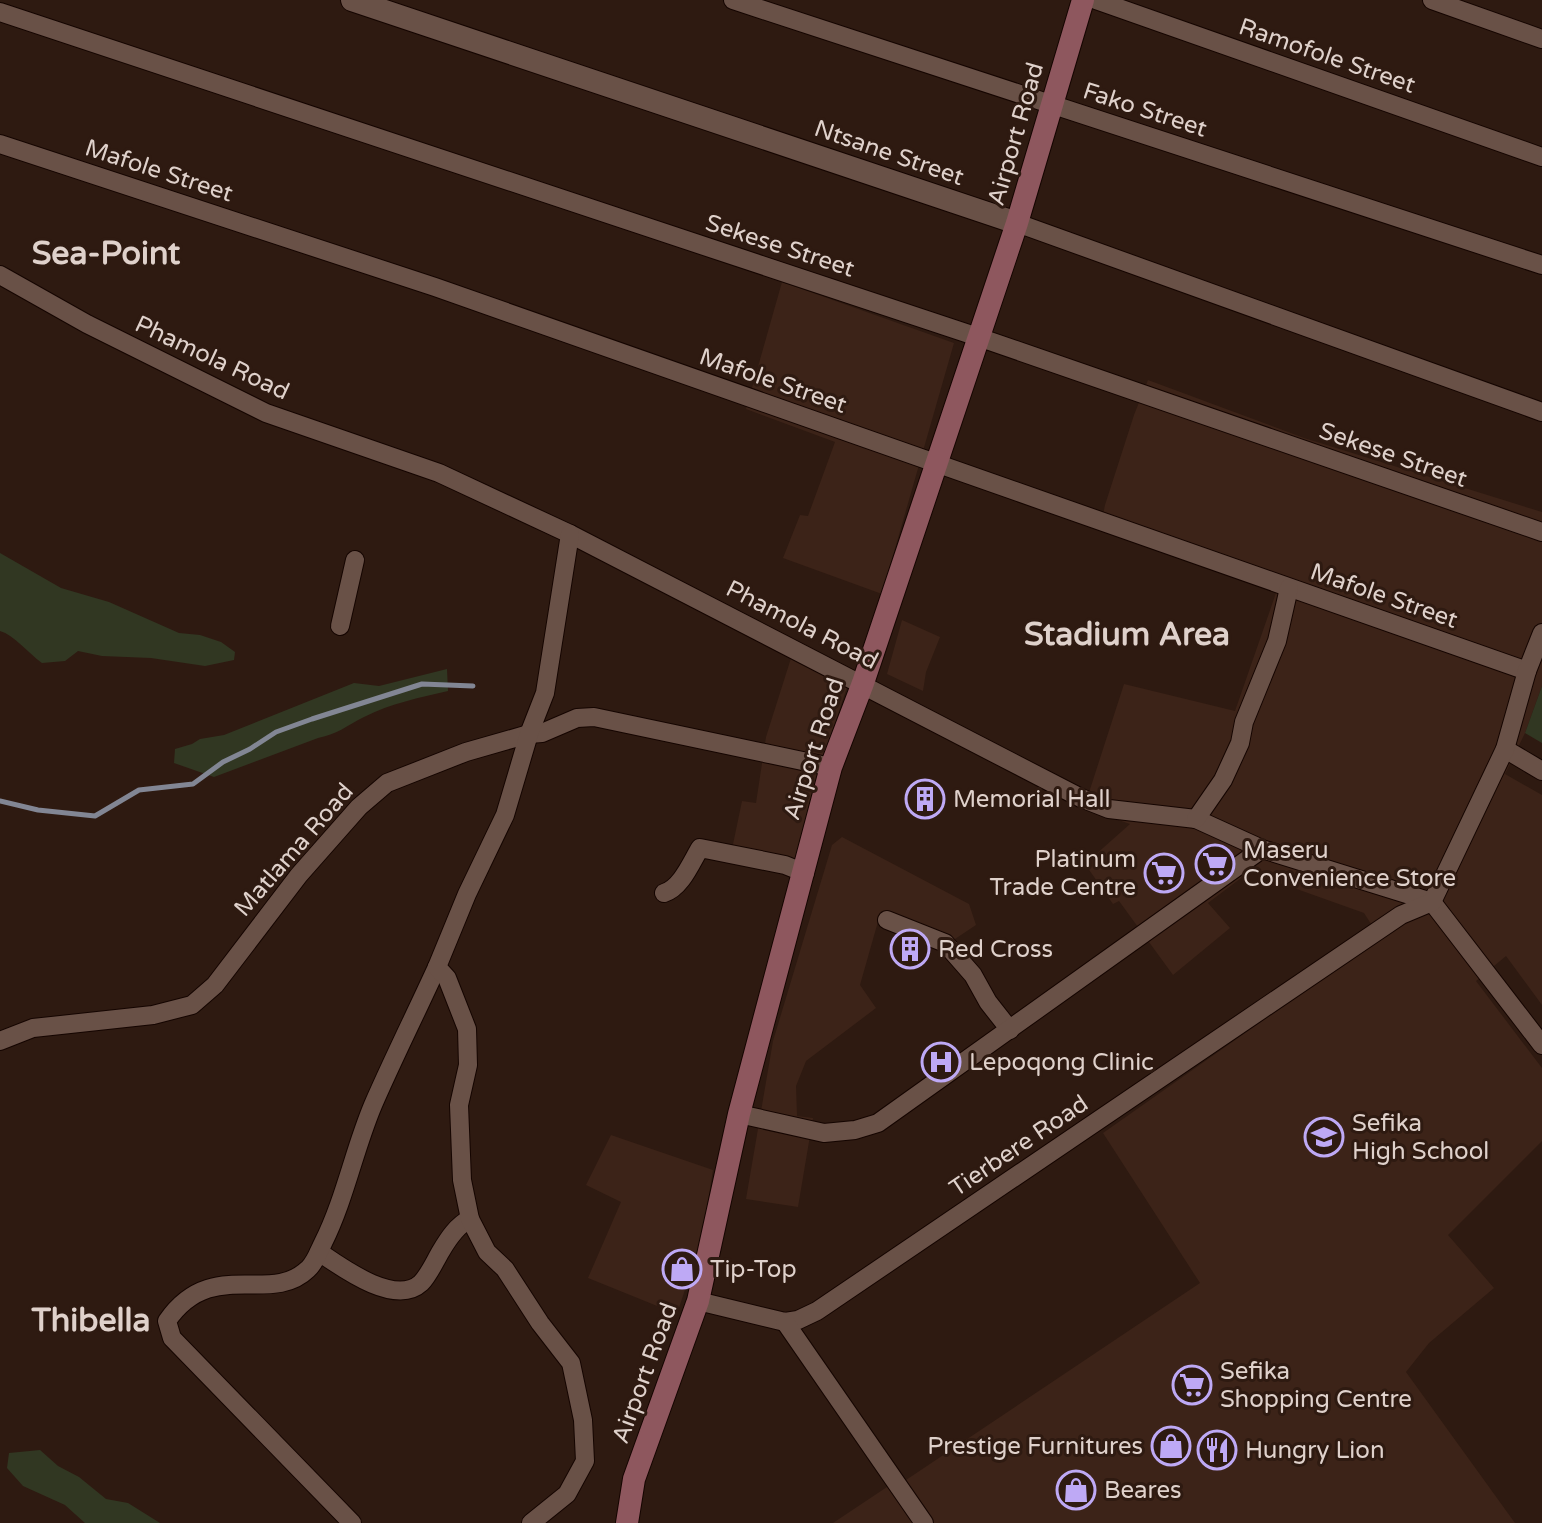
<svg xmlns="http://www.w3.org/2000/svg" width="1542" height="1523" font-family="'Varela Round',sans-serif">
<rect width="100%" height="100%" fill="#2e1a11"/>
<g fill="#3c2318">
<polygon points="782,282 954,343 882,594 783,558 800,515 808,516 835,442 746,409"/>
<polygon points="1148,380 1304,438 1542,512 1542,686 1525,733 1505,774 1542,795 1542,1005 1506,956 1476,981 1542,1068 1542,1141 1448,1235 1494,1288 1429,1343 1406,1372 1515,1523 931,1523 906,1480 1200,1283 1103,1133 1380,938 1364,913 1249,872 1208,903 1230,928 1173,975 1119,901 1113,904 1085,864 1130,824 1084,808 1124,684 1235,711 1276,593 1100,530 1105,505 1134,415"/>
<polygon points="902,620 940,637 926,672 923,691 887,674"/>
<polygon points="792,655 848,684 825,754 796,863 732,849 742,801 756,803 766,737"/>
<polygon points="842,837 969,904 976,925 952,941 881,911 860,985 876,1008 806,1061 796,1086 797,1116 813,1118 798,1207 746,1199 773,1041 832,845"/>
<polygon points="611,1135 713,1170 702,1238 677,1314 588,1278 621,1202 586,1185"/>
<polygon points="890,1485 913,1523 833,1523"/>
</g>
<g fill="#313722">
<path d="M 0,553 L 61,588 L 109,602 L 179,633 L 200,635 L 221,642 L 235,652 L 234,660 L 205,666 L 151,658 L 102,656 L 78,651 L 65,661 L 42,663 C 28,653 14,635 0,631 Z"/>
<path d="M 447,669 L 448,691 C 419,698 391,703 364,717 C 346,726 338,734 318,738 L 214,777 L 174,763 L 175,749 L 192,744 L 200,739 L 224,735 L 354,683 L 379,686 Z"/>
<polygon points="1542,686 1542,743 1525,733"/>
<polygon points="40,1450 58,1466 79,1477 106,1499 128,1503 160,1523 85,1523 65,1505 23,1486 7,1468 9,1453"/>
</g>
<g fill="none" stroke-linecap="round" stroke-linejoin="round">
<polyline stroke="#828694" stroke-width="5" points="0,801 38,810 95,816 139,790 193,784 223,762 250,749 276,732 312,719 422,684 473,686"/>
<g stroke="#150501" stroke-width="20">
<g id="minor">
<polyline points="733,0 1542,265"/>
<polyline points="1096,0 1542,157"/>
<polyline points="1432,0 1542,39"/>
<polyline points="0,12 978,337 1542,532"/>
<polyline points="0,144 435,287 1527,671"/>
<polyline points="1017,223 1542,412"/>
<polyline points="0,275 87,324 266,413 439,473 570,534 1081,798 1109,809 1196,819 1262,849 1432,902 1542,1045"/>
<polyline points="340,626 355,560"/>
<polyline points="1505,749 1542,771"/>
<polyline points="1196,819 1223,780 1240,743 1244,722 1277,641 1289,588"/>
<path d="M 664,893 C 681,888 691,863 700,848 L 785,865 L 805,873"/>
<polyline points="887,920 945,943 973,975 988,1002 1010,1030"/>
<polyline points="0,1041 33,1028 153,1015 192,1005 215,985 299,875 359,807 387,783 466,752 529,734 542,733 577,718 594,717 831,767"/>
<polyline points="739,1114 824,1133 855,1130 878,1123 1262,849"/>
<path d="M 319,1252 C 341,1267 395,1307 421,1283 C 429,1275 435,1261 441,1251 C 448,1239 457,1225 470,1219"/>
<polyline points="698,1301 785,1322 798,1320 817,1311 1401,915 1432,902 1505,749 1527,671 1542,633"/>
<polyline points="785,1322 924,1523"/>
<path d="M 352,1523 L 172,1338 L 167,1321 C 212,1256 270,1306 308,1269 C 315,1263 319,1251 323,1243 C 345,1199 354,1150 373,1105 C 393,1059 416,1013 437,967"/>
<polyline points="531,1523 567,1494 585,1461 583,1420 571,1363 540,1323 505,1269 487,1252 470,1219 462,1180 459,1105 468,1065 467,1029 447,978 437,967 467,894 505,815 529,734 545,693 570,534"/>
</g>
</g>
<g stroke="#150501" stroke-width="24">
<polyline id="tertiary" points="352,0 1017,223"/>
</g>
<g stroke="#150501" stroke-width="24">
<polyline id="secondary" points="627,1523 634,1479 698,1301 739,1114 831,767 863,683 1017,223 1083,0"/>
</g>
<use href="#minor" stroke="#695147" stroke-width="18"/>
<use href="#tertiary" stroke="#695147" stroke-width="22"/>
<use href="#secondary" stroke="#8e575e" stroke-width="22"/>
</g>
<defs>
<g id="building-ring" transform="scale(2)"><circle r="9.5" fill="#2e1a11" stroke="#bea9f5" stroke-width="1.5"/><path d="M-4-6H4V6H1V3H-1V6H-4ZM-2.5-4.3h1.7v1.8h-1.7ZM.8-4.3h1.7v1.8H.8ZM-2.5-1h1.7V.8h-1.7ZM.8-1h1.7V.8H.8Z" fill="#bea9f5"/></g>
<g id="supermarket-ring" transform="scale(2)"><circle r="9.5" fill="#2e1a11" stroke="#bea9f5" stroke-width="1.5"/><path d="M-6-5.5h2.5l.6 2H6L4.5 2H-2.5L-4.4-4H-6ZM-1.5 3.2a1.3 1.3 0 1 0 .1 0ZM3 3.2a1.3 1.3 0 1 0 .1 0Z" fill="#bea9f5"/></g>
<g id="hospital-ring" transform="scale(2)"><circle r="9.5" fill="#2e1a11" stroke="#bea9f5" stroke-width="1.5"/><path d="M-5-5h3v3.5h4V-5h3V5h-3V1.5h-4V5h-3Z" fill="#bea9f5"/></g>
<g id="school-ring" transform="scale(2)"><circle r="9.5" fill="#2e1a11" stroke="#bea9f5" stroke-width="1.5"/><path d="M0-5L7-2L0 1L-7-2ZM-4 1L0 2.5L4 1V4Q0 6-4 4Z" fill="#bea9f5"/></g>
<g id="shop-ring" transform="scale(2)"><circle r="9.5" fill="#2e1a11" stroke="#bea9f5" stroke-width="1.5"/><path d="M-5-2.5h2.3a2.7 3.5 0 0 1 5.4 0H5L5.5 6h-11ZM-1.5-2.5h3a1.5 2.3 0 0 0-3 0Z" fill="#bea9f5"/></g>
<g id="restaurant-ring" transform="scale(2)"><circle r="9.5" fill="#2e1a11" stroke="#bea9f5" stroke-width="1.5"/><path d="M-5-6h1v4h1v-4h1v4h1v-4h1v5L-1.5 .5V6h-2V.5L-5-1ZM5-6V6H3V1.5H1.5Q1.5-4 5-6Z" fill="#bea9f5"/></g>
</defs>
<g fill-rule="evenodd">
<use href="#building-ring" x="925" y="799"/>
<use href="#supermarket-ring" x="1215" y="864"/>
<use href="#supermarket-ring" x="1164" y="873"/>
<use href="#building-ring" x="910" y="949"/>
<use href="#hospital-ring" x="941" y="1062"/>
<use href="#school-ring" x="1324" y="1137"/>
<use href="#shop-ring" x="682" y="1269"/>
<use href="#supermarket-ring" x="1192" y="1385"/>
<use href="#shop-ring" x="1171" y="1446"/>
<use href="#restaurant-ring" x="1217" y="1450"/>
<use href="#shop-ring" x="1076" y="1490"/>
</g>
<g text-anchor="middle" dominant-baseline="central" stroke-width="6" stroke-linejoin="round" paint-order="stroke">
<g font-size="24" fill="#dfd1cb" stroke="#2e1a11">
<text transform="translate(1327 56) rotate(19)">Ramofole Street</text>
<text transform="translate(1145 110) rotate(18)">Fako Street</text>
<text transform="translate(1016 134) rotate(-74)">Airport Road</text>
<text transform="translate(889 153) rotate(19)">Ntsane Street</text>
<text transform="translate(159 171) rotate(18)">Mafole Street</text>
<text transform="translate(780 246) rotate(18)">Sekese Street</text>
<text transform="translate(212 358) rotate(25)">Phamola Road</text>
<text transform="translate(773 381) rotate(19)">Mafole Street</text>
<text transform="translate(1393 455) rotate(19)">Sekese Street</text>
<text transform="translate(1384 596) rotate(19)">Mafole Street</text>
<text transform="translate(802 625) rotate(27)">Phamola Road</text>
<text transform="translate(814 749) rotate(-72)">Airport Road</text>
<text transform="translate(294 850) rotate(-49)">Matlama Road</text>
<text transform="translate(1019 1146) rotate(-34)">Tierbere Road</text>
<text transform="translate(645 1373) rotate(-70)">Airport Road</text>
</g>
<g font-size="24" fill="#dfd1cb" stroke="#2e1a11" text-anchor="start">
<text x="953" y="799">Memorial Hall</text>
<text x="1243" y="850">Maseru<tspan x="1243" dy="28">Convenience Store</tspan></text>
<text x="1136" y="859" text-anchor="end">Platinum<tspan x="1136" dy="28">Trade Centre</tspan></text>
<text x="938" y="949">Red Cross</text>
<text x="969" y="1062">Lepoqong Clinic</text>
<text x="1352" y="1123">Sefika<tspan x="1352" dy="28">High School</tspan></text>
<text x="710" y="1269">Tip-Top</text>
<text x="1220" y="1371">Sefika<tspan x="1220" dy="28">Shopping Centre</tspan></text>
<text x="1143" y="1446" text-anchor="end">Prestige Furnitures</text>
<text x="1245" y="1450">Hungry Lion</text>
<text x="1104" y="1490">Beares</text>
</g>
<g font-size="32" font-weight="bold" fill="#dfd1cb" stroke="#2e1a11">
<text x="106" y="254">Sea-Point</text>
<text x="1127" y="635">Stadium Area</text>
<text x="91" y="1321">Thibella</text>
</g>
</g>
</svg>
